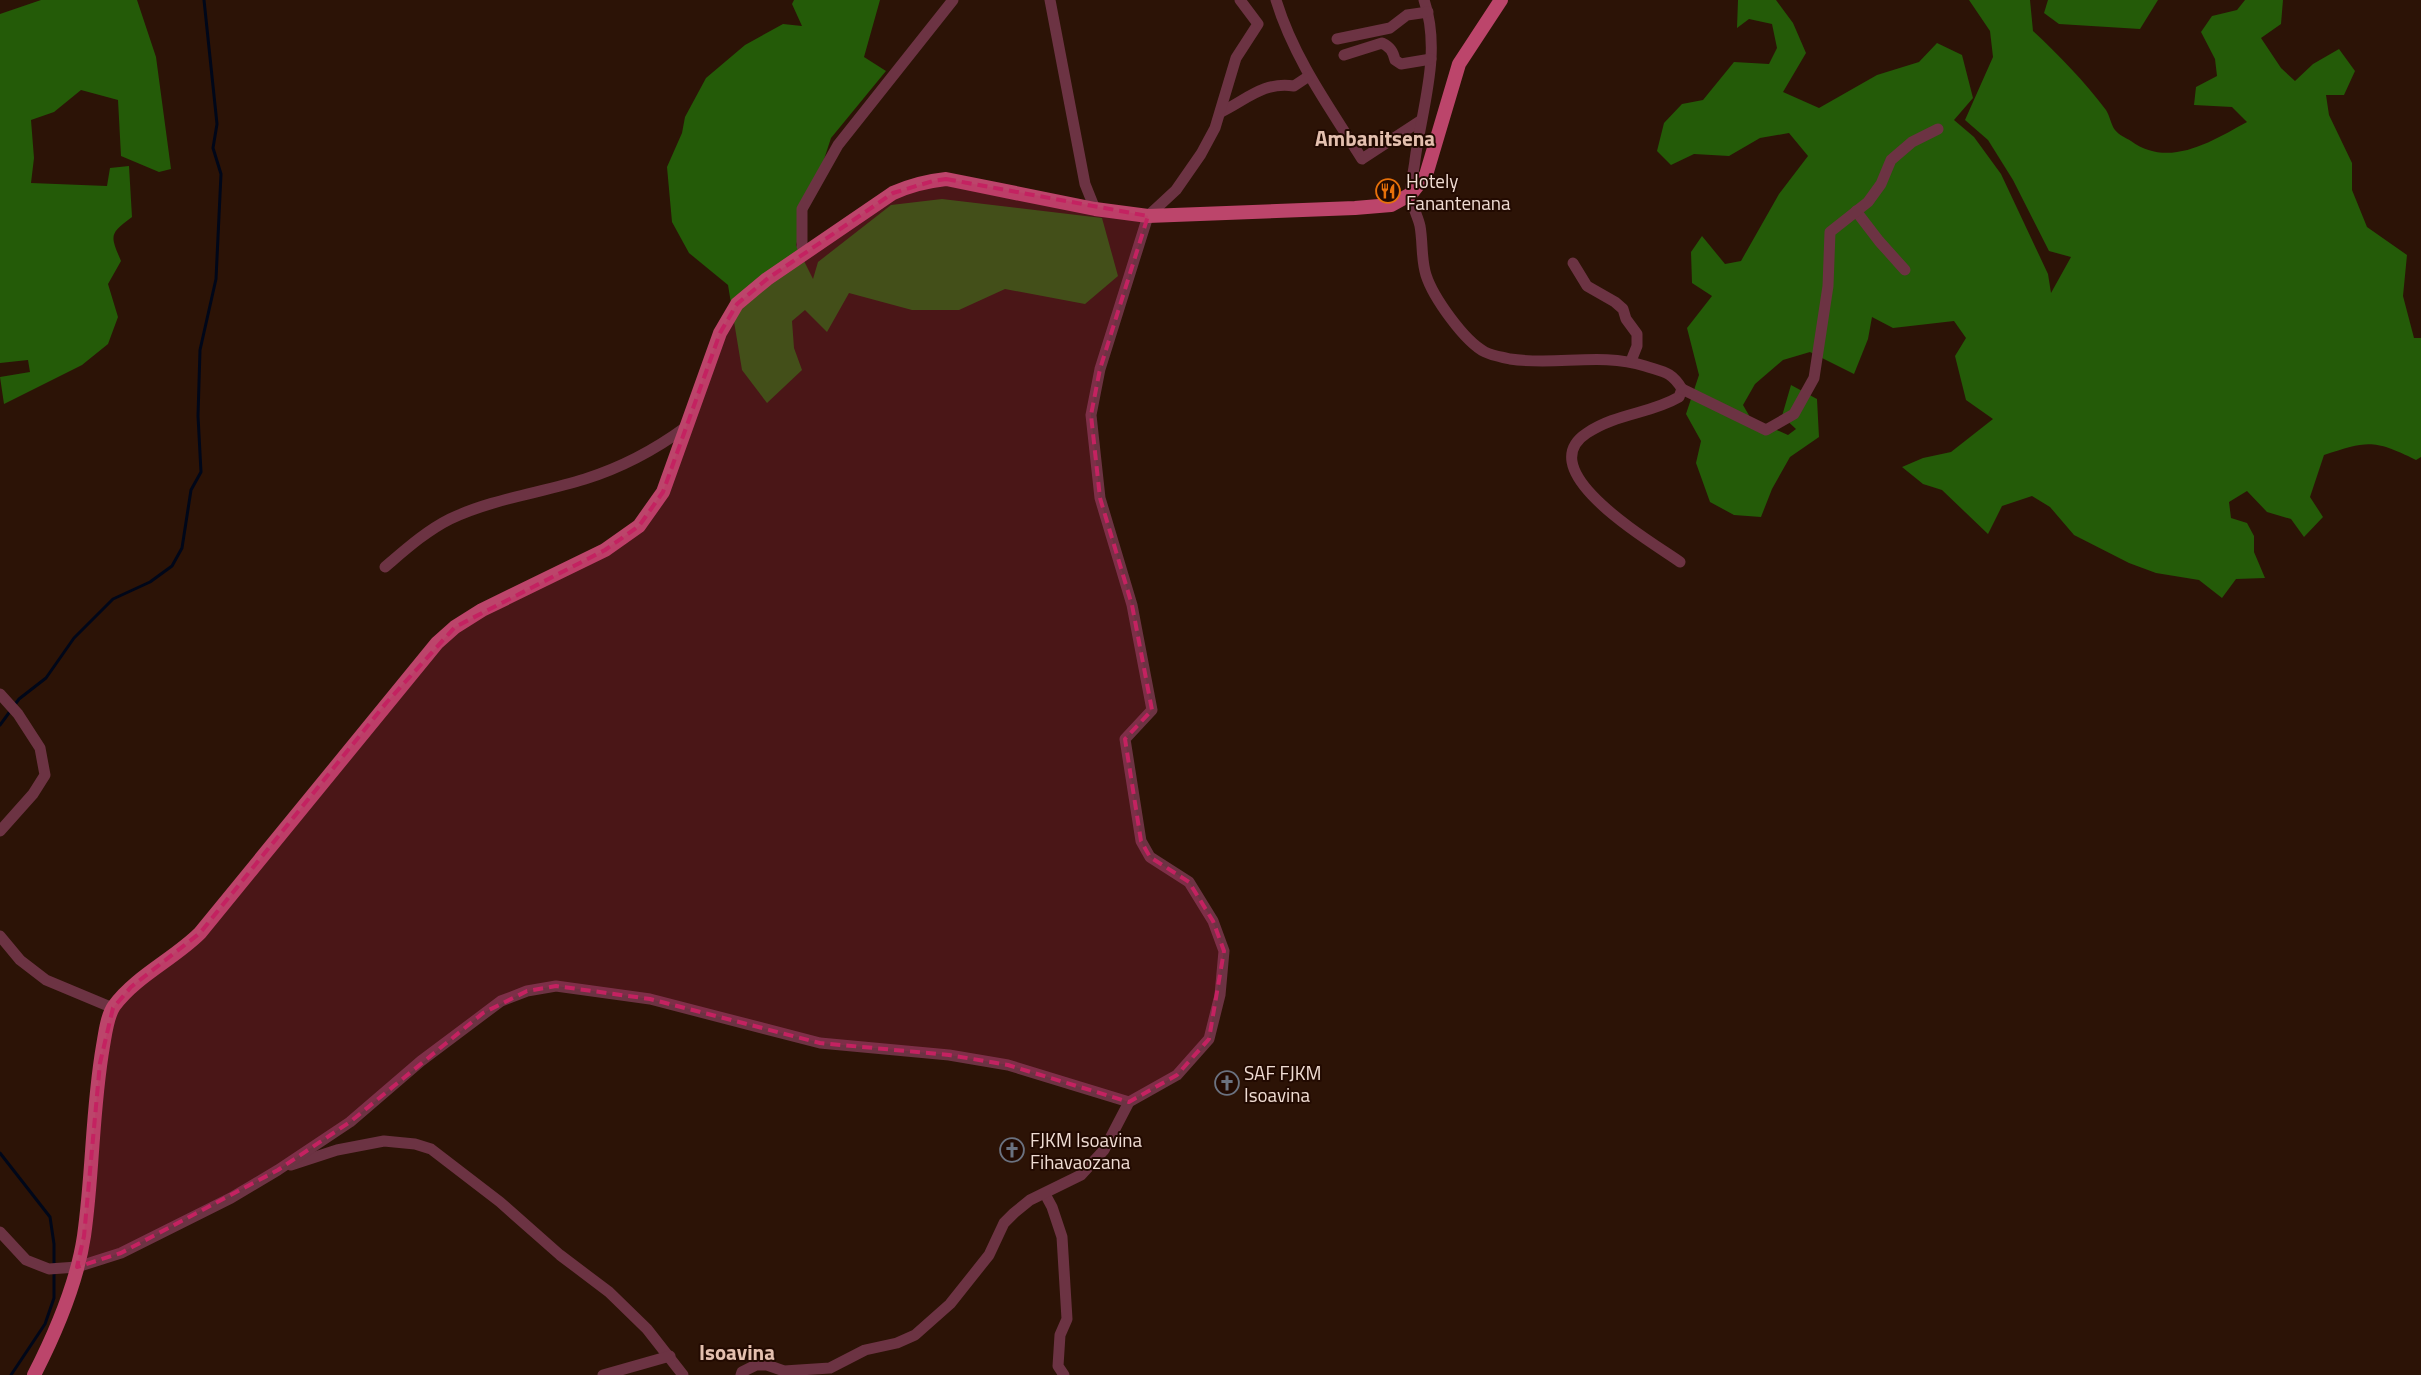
<svg xmlns="http://www.w3.org/2000/svg" width="2421" height="1375" font-family="'Titillium Web',sans-serif">
<rect width="100%" height="100%" fill="#2c1306"/>
<g fill="#245b08">
<path d="M 41,0 L 137,0 L 156,57 L 171,169 L 159,172 L 121,156 L 118,100 L 81,90 L 54,112 L 31,120 L 34,158 L 31,183 L 107,186 L 110,168 L 129,166 L 132,217 C 109,234 110,235 121,261 L 108,284 L 118,317 L 108,344 L 82,365 L 4,404 L 0,377 L 30,372 L 28,360 L 0,363 L 0,14 Z"/>
<polygon points="794,0 880,0 864,57 886,71 831,138 796,245 813,279 818,262 891,205 942,199 1102,218 1118,276 1085,304 1005,289 959,310 912,310 849,293 827,332 805,310 792,321 794,348 802,370 767,403 742,370 728,285 689,253 672,222 667,167 682,133 685,117 706,78 745,45 783,24 802,26 792,4"/>
<path d="M 1738,0 L 1776,0 L 1793,23 L 1806,53 L 1783,92 L 1819,108 L 1877,75 L 1919,62 L 1937,43 L 1962,55 L 1973,98 L 1954,120 L 1974,137 L 2001,174 L 2048,274 L 2051,293 L 2071,257 L 2049,251 L 2013,180 L 1988,140 L 1965,120 L 1993,57 L 1990,31 L 1969,0 L 2030,0 L 2033,31 C 2059,55 2084,81 2106,110 C 2110,116 2111,125 2115,130 C 2119,135 2126,138 2131,141 C 2169,169 2212,141 2247,122 L 2232,107 L 2194,105 L 2196,87 L 2217,76 L 2215,59 L 2201,32 L 2212,16 L 2237,10 L 2245,0 L 2283,0 L 2281,24 L 2261,38 L 2281,68 L 2295,81 L 2313,64 L 2339,49 L 2355,71 L 2344,95 L 2326,95 L 2329,115 L 2352,163 L 2352,190 L 2367,227 L 2407,255 L 2403,296 L 2414,338 L 2421,338 L 2421,457 L 2416,460 C 2373,439 2368,441 2324,455 L 2310,497 L 2323,517 L 2304,537 L 2291,519 L 2267,512 L 2247,491 L 2229,502 L 2231,518 L 2247,523 L 2254,536 L 2254,552 L 2265,578 L 2236,579 L 2222,598 L 2199,580 L 2156,573 L 2129,563 L 2074,535 L 2050,507 L 2032,496 L 2002,506 L 1988,534 L 1942,490 L 1923,484 L 1902,467 L 1923,458 L 1951,452 L 1993,419 L 1966,400 L 1955,356 L 1966,338 L 1954,321 L 1893,328 L 1872,317 L 1868,339 L 1854,374 L 1810,352 L 1783,360 L 1755,384 L 1743,405 L 1754,424 L 1770,427 L 1788,435 L 1796,429 L 1782,416 L 1791,385 L 1817,399 L 1819,437 L 1790,457 L 1772,489 L 1761,517 L 1734,515 L 1710,502 L 1696,463 L 1701,441 L 1686,414 L 1699,375 L 1687,328 L 1712,296 L 1692,283 L 1691,252 L 1702,236 L 1725,264 L 1741,261 L 1779,194 L 1808,156 L 1789,133 L 1760,138 L 1729,156 L 1694,154 L 1671,165 L 1657,151 L 1664,123 L 1682,104 L 1703,100 L 1734,62 L 1769,64 L 1777,48 L 1772,24 L 1749,19 L 1737,28 Z"/>
<polygon points="2048,0 2158,0 2140,29 2059,24 2044,13"/>
</g>
<g fill="none" stroke-linecap="round" stroke-linejoin="round">
<g stroke="#000719" stroke-width="3">
<polyline points="0,725 19,699 46,678 74,638 113,599 150,582 172,566 182,548 191,490 201,472 198,416 200,350 216,279 221,174 213,148 217,124 204,0"/>
<polyline points="0,1153 50,1217 54,1244 54,1265"/>
<polyline points="11,1375 45,1324 54,1298 54,1271"/>
</g>
<g stroke="#6c3343" stroke-width="11">
<polyline points="1050,0 1085,184 1095,209"/>
<path d="M 1276,0 C 1294,59 1330,108 1362,159 L 1420,121"/>
<path d="M 1424,0 C 1442,53 1422,107 1415,160 C 1414,171 1410,183 1411,194 C 1411,205 1418,216 1420,226 C 1423,243 1421,259 1426,275 C 1433,297 1464,341 1485,352 C 1493,356 1502,357 1510,359 C 1555,366 1601,352 1645,366 C 1663,372 1671,371 1682,389 L 1679,397 C 1650,414 1617,413 1587,433 C 1529,471 1652,542 1680,562"/>
<polyline points="1337,39 1390,28 1407,15 1428,12"/>
<path d="M 1344,55 L 1382,43 C 1390,47 1393,51 1395,60 L 1401,64 L 1431,59"/>
<path d="M 1221,112 C 1246,100 1264,81 1294,86 L 1309,76"/>
<polyline points="1856,211 1879,241 1905,270"/>
<polyline points="805,253 802,246 802,209 838,145 953,0"/>
<polyline points="1573,263 1587,286 1615,302 1623,309 1626,319 1637,334 1637,346 1631,361"/>
<polyline points="1682,389 1766,430 1794,414 1814,378 1828,286 1830,232 1868,202 1881,184 1891,160 1912,142 1938,129"/>
<path d="M 385,567 C 405,550 426,531 450,519 C 492,499 540,493 585,479 C 620,468 656,449 686,427"/>
<polyline points="0,694 18,714 40,748 45,775 33,794 0,831"/>
<polyline points="0,936 20,960 46,980 113,1008"/>
<polyline points="291,1165 337,1150 384,1141 415,1144 431,1149 500,1202 560,1255 609,1292 647,1329 683,1375"/>
<polyline points="1045,1194 1052,1207 1062,1237 1067,1319 1060,1335 1058,1366 1064,1375"/>
<polyline points="0,1232 26,1260 49,1269 77,1267 121,1253 231,1198 278,1170 350,1122 421,1061 501,1001 527,991 556,986 650,999 820,1043 949,1055 1008,1065 1129,1102"/>
<polyline points="603,1375 670,1356"/>
<polyline points="741,1375 742,1372 756,1365 767,1365 784,1371 830,1368 865,1350 897,1343 915,1335 950,1304 989,1255 1004,1223 1014,1213 1030,1200 1081,1175 1104,1150 1129,1102 1177,1075 1209,1039 1220,995 1224,951 1213,921 1189,882 1150,857 1141,841 1125,739 1152,710 1132,605 1100,498 1091,415 1100,369 1148,216 1176,190 1201,154 1215,128 1236,58 1258,24 1240,0"/>
</g>
<path stroke="#bc456b" stroke-width="14" d="M 34,1375 C 56,1332 77,1283 84,1236 C 93,1173 92,1109 103,1046 C 105,1035 107,1016 114,1006 C 136,976 174,959 200,933 L 437,643 L 455,627 L 482,610 L 605,550 L 639,526 L 663,492 L 720,333 L 737,304 L 767,279 L 893,193 C 911,185 927,181 946,179 L 1095,209 L 1148,216 L 1355,208 L 1391,205 L 1411,194 L 1426,175 L 1459,64 L 1501,0"/>
</g>
<path fill="#c42261" fill-opacity="0.2" stroke="#c42261" stroke-width="4" stroke-dasharray="10 6" stroke-linejoin="round" d="M 946,179 L 1148,216 L 1100,369 L 1091,415 L 1100,498 L 1132,605 L 1152,710 L 1125,739 L 1141,841 L 1150,857 L 1189,882 L 1213,921 L 1224,951 L 1209,1039 L 1177,1075 L 1129,1102 L 1008,1065 L 949,1055 L 820,1043 L 650,999 L 556,986 L 527,991 L 483,1013 L 350,1122 L 278,1170 L 121,1253 L 77,1267 L 84,1236 L 100,1063 L 113,1008 L 131,987 L 200,933 L 387,702 L 455,627 L 605,550 L 639,526 L 663,492 L 720,333 L 737,304 L 767,279 L 893,193 L 933,181 Z"/>
<defs>
<g id="restaurant-ring" transform="scale(1.25)"><circle r="9.5" fill="#220a01" stroke="#e8710a" stroke-width="1.5"/><path d="M-5-6h1v4h1v-4h1v4h1v-4h1v5L-1.5 .5V6h-2V.5L-5-1ZM5-6V6H3V1.5H1.5Q1.5-4 5-6Z" fill="#e8710a"/></g>
<g id="church-ring" transform="scale(1.25)"><circle r="9.5" fill="#220a01" stroke="#6b7280" stroke-width="1.5"/><path d="M-1.2-6h2.4v3.5h3.3v2.4h-3.3V6h-2.4V-.1h-3.3v-2.4h3.3Z" fill="#6b7280"/></g>
</defs>
<g fill-rule="evenodd">
<use href="#restaurant-ring" x="1388" y="191"/>
<use href="#church-ring" x="1227" y="1083"/>
<use href="#church-ring" x="1012" y="1150"/>
</g>
<g text-anchor="middle" dominant-baseline="central" stroke-width="4" stroke-linejoin="round" paint-order="stroke">
<g font-size="19" fill="#f0ddd4" stroke="#220a01" text-anchor="start">
<text x="1406" y="180">Hotely<tspan x="1406" dy="22">Fanantenana</tspan></text>
<text x="1244" y="1072">SAF FJKM<tspan x="1244" dy="22">Isoavina</tspan></text>
<text x="1030" y="1139">FJKM Isoavina<tspan x="1030" dy="22">Fihavaozana</tspan></text>
</g>
<g font-size="21" font-weight="bold" fill="#e4c0af" stroke="#220a01">
<text x="1375" y="138">Ambanitsena</text>
<text x="737" y="1352">Isoavina</text>
</g>
</g>
</svg>
